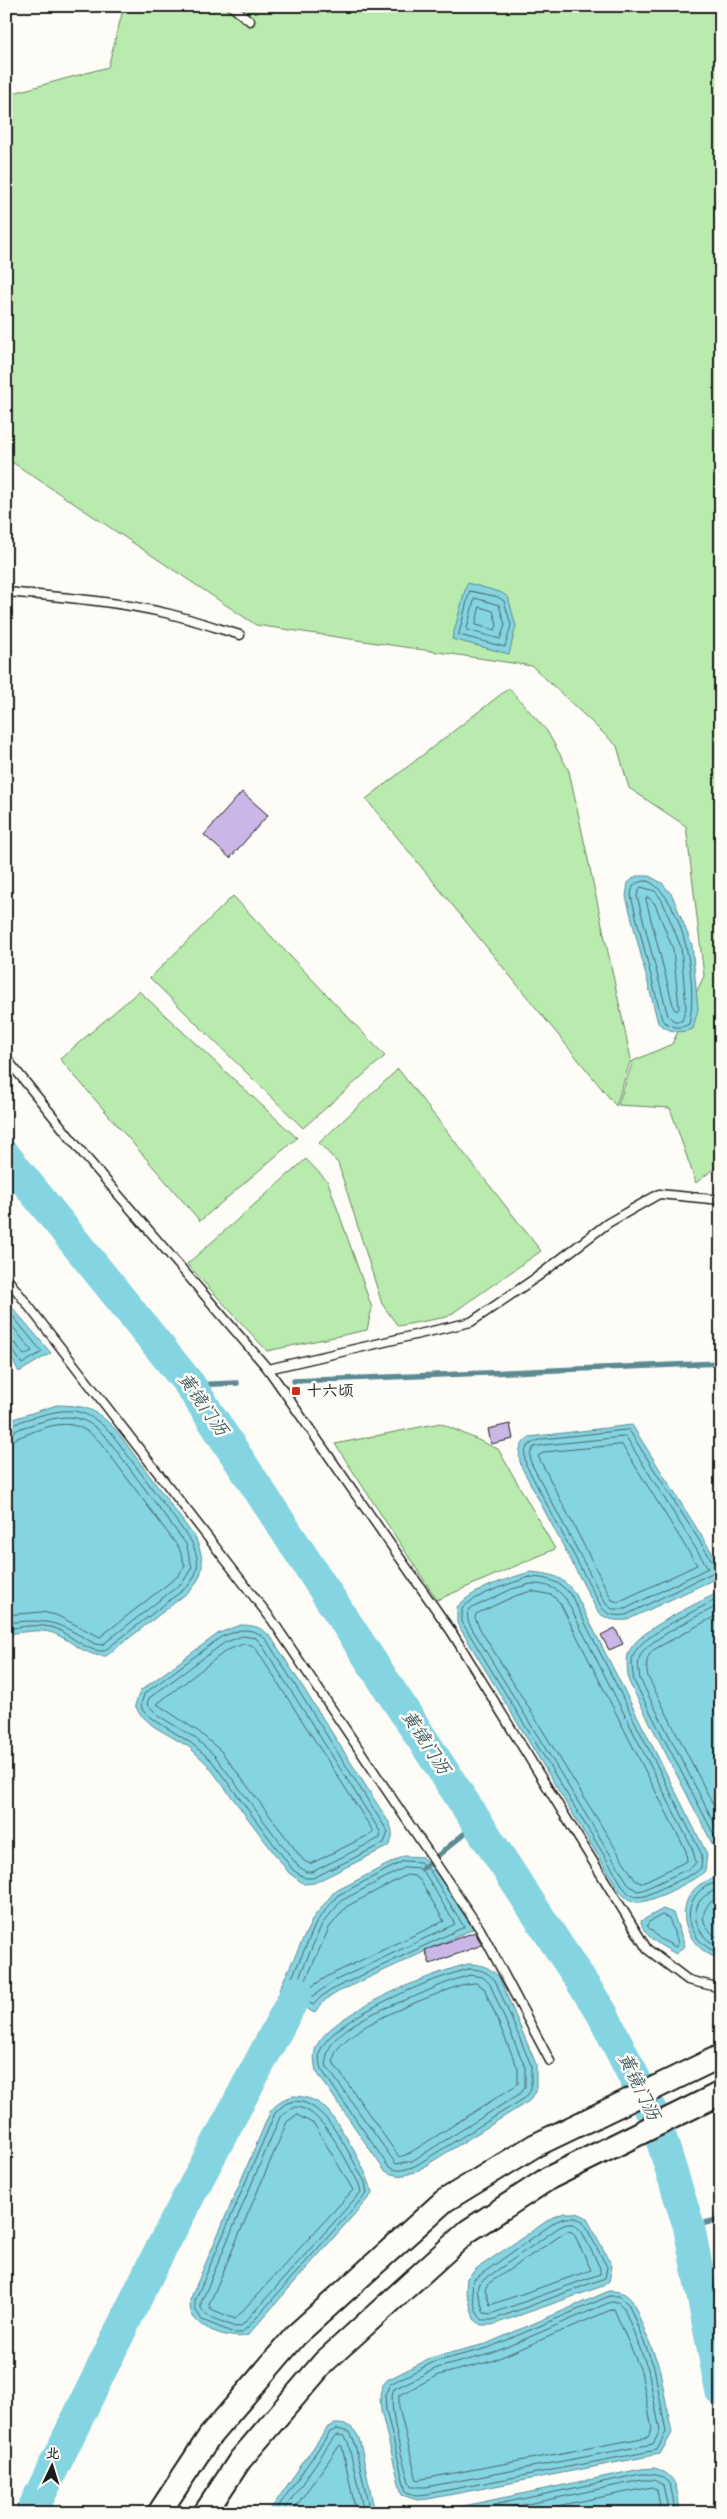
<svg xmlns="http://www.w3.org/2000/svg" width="727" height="2519" font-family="Kalam,'LXGW WenKai TC',sans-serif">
<rect width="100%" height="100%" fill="#fdfcf7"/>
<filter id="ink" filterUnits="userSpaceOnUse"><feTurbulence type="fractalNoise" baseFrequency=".02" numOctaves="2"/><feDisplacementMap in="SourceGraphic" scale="10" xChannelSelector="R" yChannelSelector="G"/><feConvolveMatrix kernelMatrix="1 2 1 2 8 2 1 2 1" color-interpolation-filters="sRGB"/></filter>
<g filter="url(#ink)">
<g fill="#b8ebad" stroke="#6a8464">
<polygon points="124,6 721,6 721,1163 696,1183 670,1108 618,1105 633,1061 672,1044 704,976 686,826 629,788 617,746 532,666 256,625 6,458 6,95 108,67"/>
<polygon points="509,688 547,731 569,771 631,1059 616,1106 366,799"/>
<polygon points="233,896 385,1056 303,1128 150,978"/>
<polygon points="139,991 297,1138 200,1221 60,1059"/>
<polygon points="398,1069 541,1251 447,1317 398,1326 382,1304 338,1163 319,1143"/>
<polygon points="306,1159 328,1182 372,1308 367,1330 267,1351 187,1264"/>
<polygon points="440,1423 498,1449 555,1549 437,1600 335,1444"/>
</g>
<g fill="#85d4e1" stroke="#5b8a92">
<polygon points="467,583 500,592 508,597 516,626 509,654 452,639"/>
<path d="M 636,876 L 649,876 L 662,883 L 672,895 L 692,945 L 698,1009 L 693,1029 C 678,1034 670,1032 658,1023 L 626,896 L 628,883 Z"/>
<polygon points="6,1300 51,1353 19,1372 6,1348"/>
<path d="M 57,1405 C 88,1406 94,1408 116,1430 L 196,1539 C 204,1560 206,1571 191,1590 L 106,1656 C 86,1657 71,1640 53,1633 C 38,1628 21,1633 6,1634 L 6,1424 L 16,1418 Z"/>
<path d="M 632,1425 L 721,1567 L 721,1576 L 627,1620 C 615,1621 607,1620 598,1612 L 521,1466 C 518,1453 518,1446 529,1437 Z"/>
<path d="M 530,1572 C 552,1574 560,1575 575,1593 L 707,1854 L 705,1871 L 698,1877 C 684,1884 650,1904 636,1902 C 629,1901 624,1896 620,1892 L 457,1623 L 457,1607 C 474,1588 507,1579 530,1572 Z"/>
<path d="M 721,1591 L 721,1854 L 714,1847 L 629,1682 C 628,1674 626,1663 628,1655 C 633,1631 699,1603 721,1591 Z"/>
<path d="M 240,1625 C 254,1625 261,1627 271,1637 L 390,1824 C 393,1833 394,1840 387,1847 L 314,1883 L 304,1884 L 289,1873 L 207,1764 L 189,1747 L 153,1726 L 139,1713 L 135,1705 L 140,1691 L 219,1633 Z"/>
<polygon points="404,1856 422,1857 434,1868 473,1929 338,1992 325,2000 314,2013 279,1990 313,1918 334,1892"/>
<path d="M 721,1876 L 721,1959 C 688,1951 670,1908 699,1885 C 705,1881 714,1878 721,1876 Z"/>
<path d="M 663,1909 L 673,1913 L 685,1946 L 676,1954 C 662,1946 644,1938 641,1921 Z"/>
<path d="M 468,1964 C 482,1964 489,1967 499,1977 L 536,2064 L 536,2092 L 529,2101 L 417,2171 C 404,2176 396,2178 384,2170 L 316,2071 C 314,2062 313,2053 317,2045 C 335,2011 432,1973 468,1964 Z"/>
<path d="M 293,2096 C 306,2096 320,2101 328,2111 C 340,2124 372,2179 372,2194 L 248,2335 C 235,2341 203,2330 195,2319 C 190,2313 190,2308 190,2300 L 271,2110 L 282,2100 Z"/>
<polygon points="564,2213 577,2213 586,2217 591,2226 612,2266 609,2281 603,2286 492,2325 481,2325 474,2319 466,2290 467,2278 476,2269 553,2217"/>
<path d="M 609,2291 C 621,2291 626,2293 633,2302 L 659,2366 L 672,2433 L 660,2454 L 428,2499 L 417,2500 L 402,2495 L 381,2411 L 380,2395 L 382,2386 L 387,2380 L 433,2357 L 486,2344 Z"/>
<path d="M 335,2424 C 348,2424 353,2426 359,2438 L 375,2513 L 268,2513 L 327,2428 Z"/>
<path d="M 655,2468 C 679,2476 677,2491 680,2513 L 430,2513 L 641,2469 Z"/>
</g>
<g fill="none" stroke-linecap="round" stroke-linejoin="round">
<g stroke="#46666b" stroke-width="1">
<polygon points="470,591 498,597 504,601 511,625 505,647 459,635"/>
<polygon points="475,598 499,605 505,625 500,639 467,630"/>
<polygon points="480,607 493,611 497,625 495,630 476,625"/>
<path d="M 648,881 C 685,898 698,988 689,1024 C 679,1030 670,1027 662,1020 L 631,896 C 632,884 636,881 648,881 Z"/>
<polygon points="641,887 655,891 662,900 681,947 686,1008 682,1021 674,1021 668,1016 637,896"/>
<polygon points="648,897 655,904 673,949 679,1008 677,1011 674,1009 646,900"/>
<polyline points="6,1308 42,1352 22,1364 12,1349 6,1347"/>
<polyline points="6,1318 32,1351 24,1355 16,1344 6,1340"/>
<path d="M 6,1428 C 13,1427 18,1422 24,1420 C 63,1409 81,1402 112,1434 L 191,1541 C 199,1559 201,1570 188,1586 L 104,1651 C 86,1652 70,1634 54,1628 C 39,1623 21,1627 6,1629"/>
<path d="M 629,1430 L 718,1570 L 626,1615 C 616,1616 609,1616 602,1608 L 526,1465 C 522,1449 527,1443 543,1439 Z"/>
<path d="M 6,1434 C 13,1433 18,1429 24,1427 C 61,1416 78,1408 107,1438 L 186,1544 L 192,1567 L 183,1582 L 102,1645 L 95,1644 C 57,1622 50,1618 6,1623"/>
<polygon points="626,1437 708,1568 625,1609 612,1609 606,1604 531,1463 530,1454 534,1447 544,1445"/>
<path d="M 6,1441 C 14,1441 18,1437 25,1435 C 57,1422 76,1417 101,1443 L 179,1548 L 185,1566 L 178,1576 L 100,1637 L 56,1615 L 42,1612 L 6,1615"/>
<polygon points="622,1445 697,1565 618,1602 612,1600 538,1456 545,1452"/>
<path d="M 530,1577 C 549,1578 559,1581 571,1595 L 702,1855 L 701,1868 L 695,1873 L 645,1896 C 635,1898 630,1896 624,1888 L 462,1622 L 462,1609 C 473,1595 512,1583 530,1577 Z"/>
<path d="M 531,1584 C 547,1584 556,1587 566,1599 L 692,1848 L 696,1862 L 692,1867 L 643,1890 L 637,1891 L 629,1885 L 474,1632 C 470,1625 464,1616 470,1609 L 512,1589 Z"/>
<polygon points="532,1591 552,1595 560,1603 686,1851 687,1861 641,1883 635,1880 480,1629 475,1618 476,1614 515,1596"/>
<path d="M 721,1597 C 701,1608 641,1635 634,1654 C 630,1662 633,1673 634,1681 L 721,1848"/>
<path d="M 721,1604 C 704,1613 645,1641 640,1656 C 637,1663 639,1672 640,1679 L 721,1836"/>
<path d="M 721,1613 L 653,1650 C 645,1659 646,1666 648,1677 L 721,1820"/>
<path d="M 241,1630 C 253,1630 259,1632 267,1641 L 388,1832 L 384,1843 L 313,1878 L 305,1878 L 293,1870 L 211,1760 L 191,1743 L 156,1721 L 143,1711 L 141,1705 L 144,1694 L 221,1637 Z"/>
<polygon points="243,1636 256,1638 262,1645 381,1833 380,1838 312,1872 306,1872 297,1865 215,1756 195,1738 159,1716 147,1704 149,1698 224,1643"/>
<polygon points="244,1644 252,1645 256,1649 373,1831 371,1834 310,1864 303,1860 221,1751 199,1732 157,1704 227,1650"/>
<polygon points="404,1861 420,1862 430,1871 464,1927 335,1988 322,1996 313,2005 287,1989 317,1921 337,1896"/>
<polygon points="406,1867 418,1868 426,1875 455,1924 332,1982 312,1997 295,1987 322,1924 341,1901"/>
<polygon points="407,1875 414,1876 420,1880 444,1921 330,1975 311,1987 304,1984 329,1928 346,1907"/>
<path d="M 721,1881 C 715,1883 707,1885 702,1889 C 677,1909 692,1947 721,1953"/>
<path d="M 721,1888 C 711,1892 700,1896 697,1907 C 691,1924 705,1943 721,1947"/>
<path d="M 721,1896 C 697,1906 698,1929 721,1939"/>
<polygon points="662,1915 669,1918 678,1943 676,1947 660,1939 647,1926 648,1923"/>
<path d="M 469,1969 C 481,1969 487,1972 495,1980 L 531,2065 L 531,2090 L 525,2098 L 415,2166 C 404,2170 397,2173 388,2166 L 321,2069 C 319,2062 318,2054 322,2047 C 339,2016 434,1977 469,1969 Z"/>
<path d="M 470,1975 L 483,1977 L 490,1984 L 525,2067 L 525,2087 L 521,2093 L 412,2161 L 396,2164 L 327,2067 C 318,2030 390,2006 416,1996 C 434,1988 451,1980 470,1975 Z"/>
<path d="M 476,1983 L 484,1988 L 518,2069 L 518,2084 L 408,2154 L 399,2157 L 334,2064 C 326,2031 436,1995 461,1985 Z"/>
<path d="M 294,2101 C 327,2100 350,2157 365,2182 L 367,2193 L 249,2326 L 241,2333 L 234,2333 L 202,2320 L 195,2309 L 195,2301 L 275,2113 L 285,2104 Z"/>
<path d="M 295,2107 C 322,2106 347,2163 359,2184 L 361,2192 L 245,2322 L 241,2326 L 235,2327 L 206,2315 L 201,2308 L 201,2303 L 280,2117 Z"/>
<polygon points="297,2115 314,2124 353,2190 235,2319 211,2309 209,2305 287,2122"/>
<path d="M 565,2218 L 576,2218 L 582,2221 L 587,2229 L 607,2267 L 605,2278 L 492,2320 C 490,2320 484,2320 483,2320 C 474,2316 471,2288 473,2280 L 555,2222 Z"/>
<polygon points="567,2224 574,2224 582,2232 600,2268 600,2274 491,2314 484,2313 477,2290 479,2283 558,2228"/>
<polygon points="568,2231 572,2232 575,2236 591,2270 490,2305 485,2289 488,2284"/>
<polygon points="610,2296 619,2296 629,2305 654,2367 666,2432 657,2450 427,2494 416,2495 406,2492 386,2410 385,2395 390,2384 434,2362 488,2348"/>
<path d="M 611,2302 L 618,2302 L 624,2308 L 648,2369 L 660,2431 L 653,2444 L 426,2487 L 411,2487 C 405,2472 386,2401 394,2389 L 437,2368 L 490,2354 Z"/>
<polygon points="614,2309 641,2371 652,2429 648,2437 417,2480 399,2408 399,2395 439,2375 492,2361"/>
<polyline points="274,2513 330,2432 337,2429 350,2432 354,2440 370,2513"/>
<polyline points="282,2513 334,2437 338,2435 345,2436 348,2442 364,2513"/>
<polyline points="291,2513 340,2445 342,2446 356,2513"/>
<path d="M 455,2513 L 641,2474 C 673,2473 671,2486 675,2513"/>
<polyline points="485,2513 642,2480 654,2480 663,2485 669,2513"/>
<polyline points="522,2513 652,2487 657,2490 661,2513"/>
</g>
<g stroke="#5b8a92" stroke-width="5.5">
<polyline points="294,1381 721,1363"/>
<polyline points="190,1385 237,1383"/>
<polyline points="423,1868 477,1823"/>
<polyline points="689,2227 721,2219"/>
</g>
<g stroke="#85d4e1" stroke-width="32">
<polyline points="6,1157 190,1385 602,2013 655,2119 689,2227 721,2391"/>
<polyline points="31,2513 154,2262 297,1992"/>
</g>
</g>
<g fill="#cab6e7" stroke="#1c1c1c">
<polygon points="242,792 268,815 230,858 204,835"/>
<polygon points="510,1424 513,1439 491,1444 488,1429"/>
<polygon points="615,1628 623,1644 609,1650 601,1635"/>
<polygon points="475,1932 482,1945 430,1964 425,1950"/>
</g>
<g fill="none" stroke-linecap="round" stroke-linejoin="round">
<g stroke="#1c1c1c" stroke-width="11">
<g id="service">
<polyline points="231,6 250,21"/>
<path d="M 6,592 C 61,597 116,601 170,614 C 194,620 217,628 240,635"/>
<polyline points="6,1058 85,1156 268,1369 451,1631 647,1949 688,1980 721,1988"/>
<polyline points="6,1277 272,1620 480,1929 550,2061"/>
<polyline points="268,1369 471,1322 537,1277 608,1223 659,1194 721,1200"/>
</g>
</g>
<g stroke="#1c1c1c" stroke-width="26">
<g id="secondary">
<polyline points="159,2513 209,2437 296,2335 444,2201 534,2146 721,2056"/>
<polyline points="205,2513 240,2460 324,2362 468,2231 549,2178 721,2093"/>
</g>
</g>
<use href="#service" stroke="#fdfcf7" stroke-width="8"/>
<use href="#secondary" stroke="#fdfcf7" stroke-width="22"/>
</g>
</g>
<rect fill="#c8321e" stroke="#fdfcf7" stroke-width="2" x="291" y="1386" width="10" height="10" rx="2.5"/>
<g text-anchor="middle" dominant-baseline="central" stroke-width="5" stroke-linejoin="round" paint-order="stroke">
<g font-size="16" fill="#1c1c1c" stroke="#fdfcf7" text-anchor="start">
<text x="306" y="1391">十六顷</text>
</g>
<g font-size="18" font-style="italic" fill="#415c61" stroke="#fdfcf7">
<text transform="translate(202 1405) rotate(55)">黄镜门沥</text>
<text transform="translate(425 1743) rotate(57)">黄镜门沥</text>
<text transform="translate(638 2087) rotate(64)">黄镜门沥</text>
</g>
</g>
<rect width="727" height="2519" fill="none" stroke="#fdfcf7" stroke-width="25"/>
<rect x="12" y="12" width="702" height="2494" fill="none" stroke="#1c1c1c" stroke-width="2" filter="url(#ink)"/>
<g transform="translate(52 2466) rotate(4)" stroke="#fdfcf7" stroke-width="4" paint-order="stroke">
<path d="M0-4L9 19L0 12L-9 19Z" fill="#1c1c1c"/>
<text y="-8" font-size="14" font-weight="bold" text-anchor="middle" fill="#1c1c1c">北</text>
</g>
</svg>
